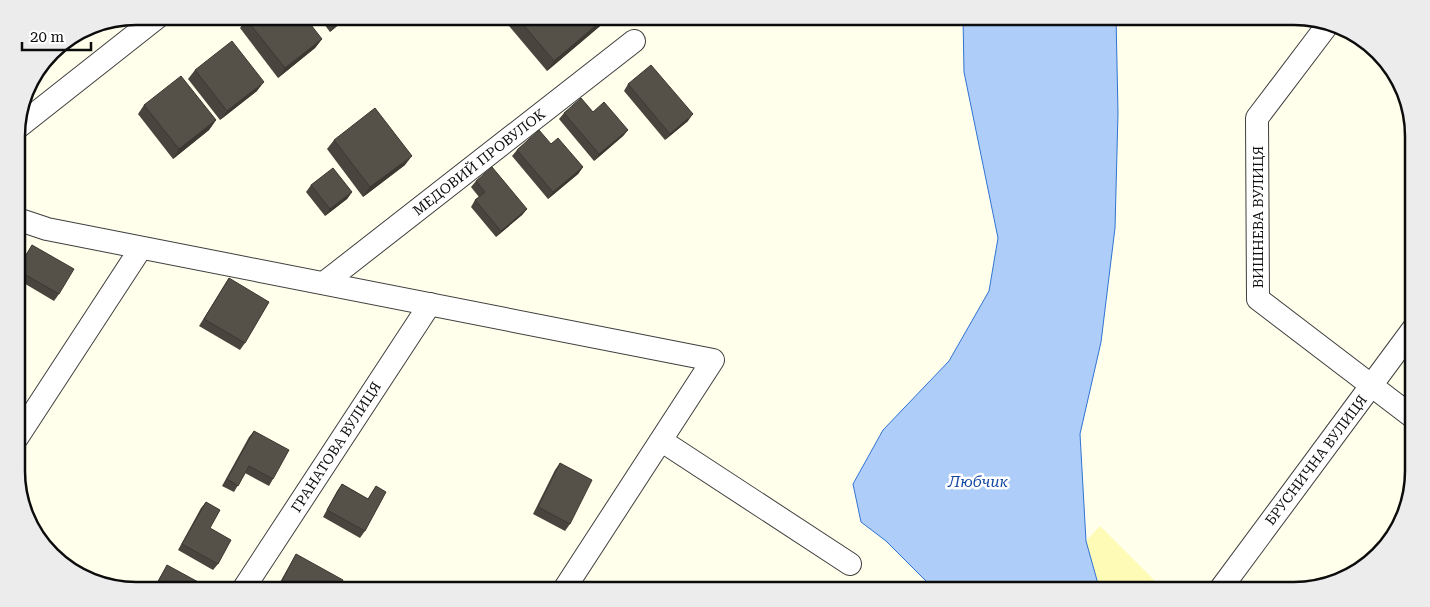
<svg xmlns="http://www.w3.org/2000/svg" width="1430" height="607" font-family="'Roboto Serif',serif">
<rect width="100%" height="100%" fill="#ffffeb"/>
<polygon fill="#fdfbb5" points="1100,526 1165,591 1100,591 1086,541"/>
<polygon fill="#aecef9" stroke="#3173d3" points="963,16 1116,16 1118,113 1115,228 1101,342 1080,434 1086,541 1100,591 936,591 886,541 861,522 853,484 883,430 949,361 989,291 998,238 964,72"/>
<g fill="none" stroke-linecap="round" stroke-linejoin="round">
<g stroke="#3f3f3f" stroke-width="24">
<g id="street">
<polyline points="1329,23 1257,118 1258,299 1414,418"/>
<polyline points="17,128 159,16"/>
<polyline points="17,219 47,229 713,360 563,591"/>
<polyline points="324,283 634,41"/>
<polyline points="17,438 141,248"/>
<polyline points="662,441 850,564"/>
<polyline points="242,591 430,304"/>
<polyline points="1219,591 1413,329"/>
</g>
</g>
<use href="#street" stroke="#fff" stroke-width="22"/>
</g>
<g fill="#49453e">
<polygon points="318,16 349,16 330,32"/>
<polygon points="507,16 609,16 606,21 547,71 504,20"/>
<polygon points="246,19 322,39 315,48 278,78 240,28"/>
<polygon points="91,25 81,37 78,33"/>
<polygon points="195,70 257,91 220,120 188,79"/>
<polygon points="628,84 688,121 665,140 624,91"/>
<polygon points="144,105 216,120 209,130 173,159 138,114"/>
<polygon points="593,112 628,130 623,136 594,161 559,119 564,113"/>
<polygon points="334,140 405,165 363,197 327,149"/>
<polygon points="517,150 583,167 578,174 548,199 512,156"/>
<polygon points="476,181 527,209 522,215 496,237 471,207 475,200 479,197 471,187"/>
<polygon points="311,185 352,192 347,199 325,216 306,192"/>
<polygon points="32,245 59,294 54,301 17,279 17,270"/>
<polygon points="229,278 245,343 240,350 199,326"/>
<polygon points="254,431 273,479 269,486 245,473 234,492 222,486 249,437"/>
<polygon points="560,463 570,524 565,531 533,514 555,470"/>
<polygon points="342,484 368,499 376,486 365,531 360,538 323,517 337,491"/>
<polygon points="206,502 210,528 218,564 213,570 178,550 201,508"/>
<polygon points="296,554 338,591 275,591 292,561"/>
<polygon points="167,565 196,591 152,591 163,572"/>
</g>
<g fill="#3c3832">
<polygon points="344,16 349,16 330,32 336,22"/>
<polygon points="607,16 609,16 606,21 547,71 554,61"/>
<polygon points="99,24 81,37 88,28 91,25"/>
<polygon points="322,39 315,48 278,78 285,68"/>
<polygon points="66,42 61,48 48,59 53,51"/>
<polygon points="264,82 257,91 220,120 227,111"/>
<polygon points="693,114 688,121 665,140 670,134"/>
<polygon points="216,120 209,130 173,159 179,149"/>
<polygon points="628,130 623,136 594,161 599,154"/>
<polygon points="412,156 405,165 363,197 370,187"/>
<polygon points="583,167 578,174 548,199 553,192"/>
<polygon points="352,192 347,199 325,216 330,209"/>
<polygon points="527,209 522,215 496,237 501,231"/>
</g>
<g fill="#555048" stroke="#3c3832">
<polygon points="249,16 304,16 322,39 285,68 246,19"/>
<polygon points="332,16 344,16 336,22"/>
<polygon points="516,16 607,16 554,61"/>
<polygon points="65,41 66,42 53,51 57,46"/>
<polygon points="232,41 264,82 227,111 195,70"/>
<polygon points="651,65 693,114 670,134 628,84"/>
<polygon points="181,76 216,120 179,149 144,105"/>
<polygon points="581,98 593,112 604,102 628,130 599,154 564,113"/>
<polygon points="375,108 412,156 370,187 334,140"/>
<polygon points="539,130 551,144 558,138 583,167 553,192 517,150"/>
<polygon points="492,167 527,209 501,231 475,200 485,192 476,181"/>
<polygon points="333,168 352,192 330,209 311,185"/>
<polygon points="32,245 74,269 59,294 17,270"/>
<polygon points="229,278 269,302 245,343 204,319"/>
<polygon points="254,431 289,450 273,479 249,466 238,486 227,479"/>
<polygon points="560,463 592,480 570,524 538,507"/>
<polygon points="342,484 368,499 376,486 386,492 365,531 327,510"/>
<polygon points="206,502 220,510 210,528 231,540 218,564 182,544"/>
<polygon points="296,554 343,580 338,591 283,591 278,588"/>
<polygon points="167,565 200,583 196,591 153,591"/>
</g>
<g text-anchor="middle" dominant-baseline="central" stroke-width="5" stroke-linejoin="round" paint-order="stroke">
<g font-size="14" fill="#0c0c0c" stroke="#fff">
<text transform="translate(479 162) rotate(-38)">МЕДОВИЙ ПРОВУЛОК</text>
<text transform="translate(1258 217) rotate(-90)">ВИШНЕВА ВУЛИЦЯ</text>
<text transform="translate(336 447) rotate(-57)">ГРАНАТОВА ВУЛИЦЯ</text>
<text transform="translate(1316 460) rotate(-53)">БРУСНИЧНА ВУЛИЦЯ</text>
</g>
<g font-size="15" font-style="italic" fill="#1147a3" stroke="#fff">
<text x="978" y="482">Любчик</text>
</g>
</g>
<path d="M0 0H1430V607H0ZM136 25H1294A111 111 0 0 1 1405 136V471A111 111 0 0 1 1294 582H136A111 111 0 0 1 25 471V136A111 111 0 0 1 136 25Z" fill="#ececec" fill-rule="evenodd"/>
<path fill="none" stroke="#0c0c0c" stroke-width="2.5" d="M136 25H1294A111 111 0 0 1 1405 136V471A111 111 0 0 1 1294 582H136A111 111 0 0 1 25 471V136A111 111 0 0 1 136 25Z"/>
<path d="M22 42v8h69v-8" fill="none" stroke="#0c0c0c" stroke-width="2.5"/>
<text x="30" y="42" font-size="15" fill="#0c0c0c" stroke="#ffffff" stroke-width="4" paint-order="stroke">20 m</text>
</svg>
